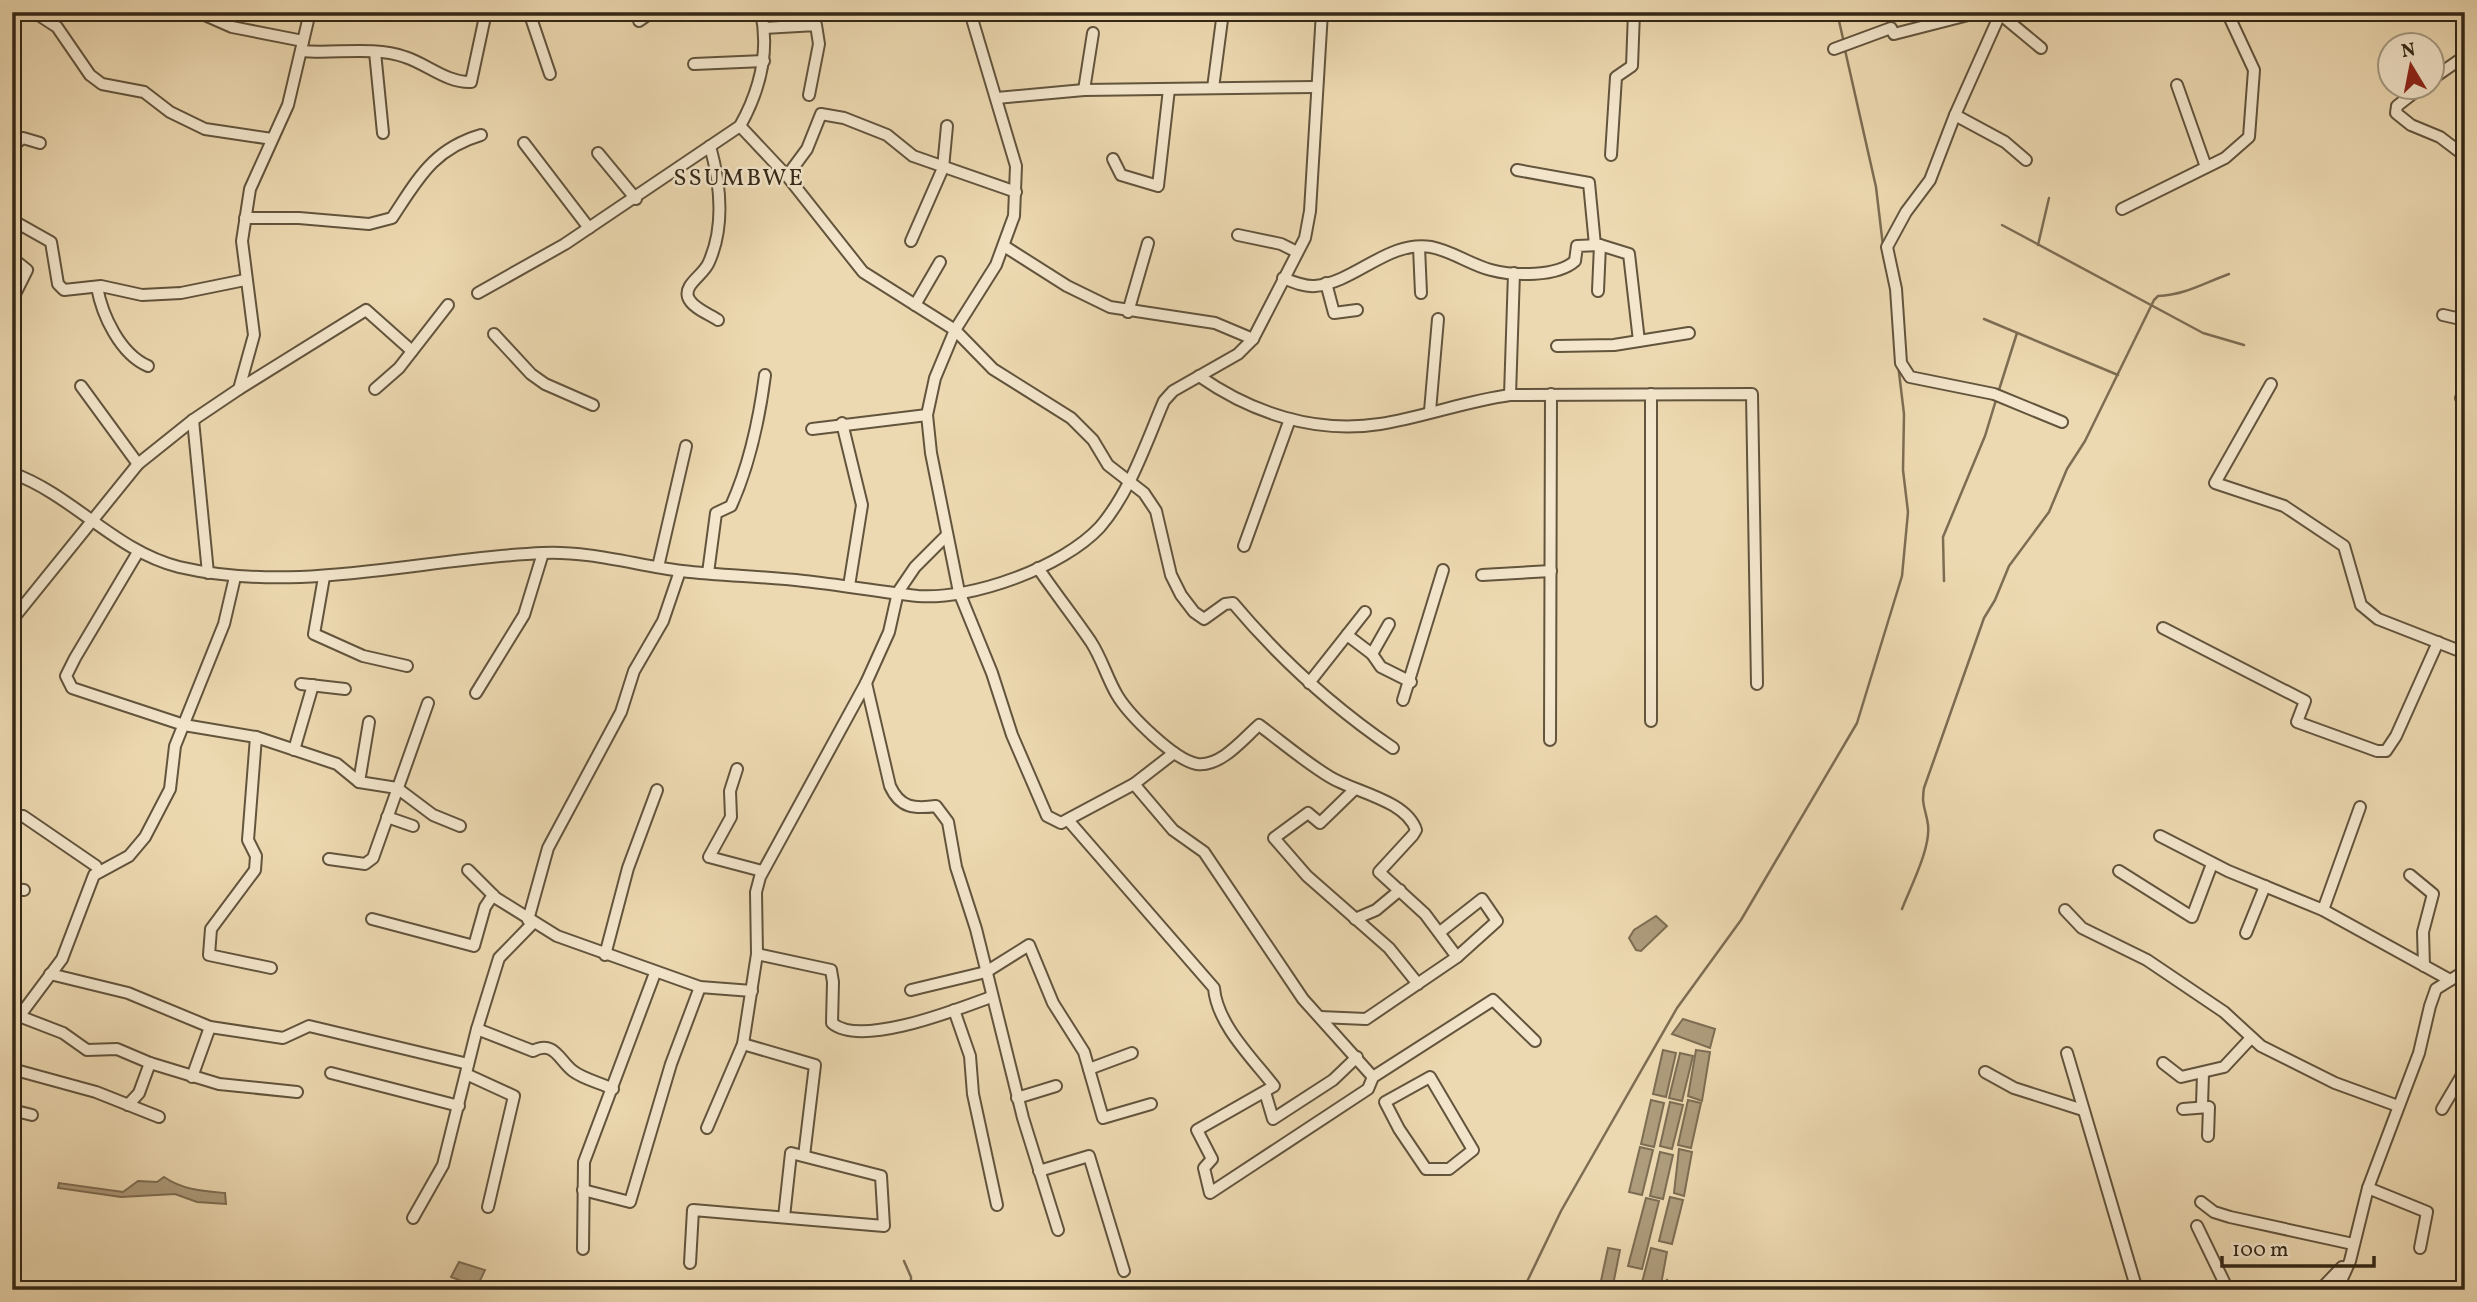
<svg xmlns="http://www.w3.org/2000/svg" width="2477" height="1302" font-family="Vollkorn,serif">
<rect width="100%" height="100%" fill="#edd9b1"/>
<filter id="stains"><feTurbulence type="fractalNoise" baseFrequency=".00286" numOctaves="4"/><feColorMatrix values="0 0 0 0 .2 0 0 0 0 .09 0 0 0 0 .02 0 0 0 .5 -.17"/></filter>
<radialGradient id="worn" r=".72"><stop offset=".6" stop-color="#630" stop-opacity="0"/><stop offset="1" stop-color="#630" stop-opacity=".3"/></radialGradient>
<g fill="#ae9c7c" stroke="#7d6d53" stroke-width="2">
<polygon points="1656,916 1667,926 1641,951 1636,950 1629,938 1634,930"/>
<polygon points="1683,1019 1715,1029 1710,1048 1672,1034"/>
<polygon points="1663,1050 1676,1053 1666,1097 1653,1094"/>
<polygon points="1696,1050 1710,1052 1702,1101 1688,1096"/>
<polygon points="1680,1053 1693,1056 1682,1101 1669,1098"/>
<polygon points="1651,1100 1664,1103 1654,1147 1641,1144"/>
<polygon points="1688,1100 1701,1103 1691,1148 1678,1145"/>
<polygon points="1670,1102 1683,1105 1672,1149 1660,1146"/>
<polygon points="1640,1147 1653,1150 1642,1195 1629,1192"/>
<polygon points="1679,1149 1692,1152 1684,1196 1674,1193"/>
<polygon points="1660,1152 1673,1155 1663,1199 1650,1196"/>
<path d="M 164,1177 C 183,1190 203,1191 225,1193 L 226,1204 L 197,1202 L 175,1194 L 121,1197 L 58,1188 L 59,1183 L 123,1192 L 138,1181 L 157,1182 Z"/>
<polygon points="1670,1197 1683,1200 1672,1244 1659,1241"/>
<polygon points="1646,1198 1659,1201 1642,1269 1628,1266"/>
<polygon points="1608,1248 1620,1250 1612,1290 1599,1290"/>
<polygon points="1651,1248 1667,1252 1660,1290 1640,1290"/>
<polygon points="459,1262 485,1270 477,1287 451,1277"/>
</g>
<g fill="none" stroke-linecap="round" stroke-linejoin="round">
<g stroke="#7d6d53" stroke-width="2.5">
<polyline points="1837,12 1844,43"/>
<polyline points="1845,50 1876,187 1883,246"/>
<polyline points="2002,225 2203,333 2244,345"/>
<polyline points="2038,245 2049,198"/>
<polyline points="1884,259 1890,283"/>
<polyline points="1984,319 2118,375"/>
<polyline points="1998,393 2017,333"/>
<polyline points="1944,581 1943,537 1985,436 1996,400"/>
<path d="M 1902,909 C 1910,888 1931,848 1928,825 C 1926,809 1921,806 1924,788 L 1984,618 L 1995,600 L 2009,566 L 2049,512 L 2067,469 L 2085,441 L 2154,300 L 2158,296 C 2185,295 2204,283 2229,274"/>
<polyline points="904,1261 911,1277 911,1290"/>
<polyline points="1523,1290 1561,1211 1677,1008 1741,920 1857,723 1902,576 1908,512 1903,470 1904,414 1894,331"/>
<polyline points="1664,1290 1667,1280"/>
</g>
<g stroke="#62543d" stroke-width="14">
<g id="street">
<polyline points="34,12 57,27 90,75 102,84 144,92 170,112 205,129 272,139"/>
<polyline points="198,12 232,27 303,41"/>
<polyline points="529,12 550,74"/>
<polyline points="970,12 1016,166 1014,216 996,265 955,330 935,378 927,415 931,453 959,592 992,673 1012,735 1047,816 1061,823 1134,784 1174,753"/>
<polyline points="2001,12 1955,115 1930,180 1906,212 1887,247 1896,289 1901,363 1910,377 1994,394 2062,422"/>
<polyline points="2000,14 2041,48"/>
<polyline points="639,21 652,12"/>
<polyline points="764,28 816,25 819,44 809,95"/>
<polyline points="1834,49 1891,28 1894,34 1980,12"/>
<path d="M 301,51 C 335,54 373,46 405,57 C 427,64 447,83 471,82 L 486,12"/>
<polyline points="375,52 383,133"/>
<polyline points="694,64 764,61"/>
<polyline points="2432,79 2465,56"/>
<polyline points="2177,85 2206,167"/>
<polyline points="1213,88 1223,12"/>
<polyline points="2420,88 2397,106 2396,113 2411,125 2440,137 2465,156"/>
<polyline points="1084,90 1093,33"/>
<polyline points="997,98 1084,90 1315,87"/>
<polyline points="1955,115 2005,142 2026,160"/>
<path d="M 740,126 L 787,176 L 863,272 L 955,330 L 993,369 L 1071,418 L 1093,440 L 1108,465 L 1144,493 L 1156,511 L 1171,575 L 1181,595 L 1194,612 L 1204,619 L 1225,604 L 1233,603 C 1280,659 1333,707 1393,748"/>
<polyline points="524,143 589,228"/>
<polyline points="12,146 23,138 40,143"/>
<path d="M 710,146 C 720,182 725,226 709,262 C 704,275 684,284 688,297 C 692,308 709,314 718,320"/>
<polyline points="598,153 636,199"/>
<polyline points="1611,155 1616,77 1632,66 1634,12"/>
<polyline points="1113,159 1121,175 1158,186 1169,89"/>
<polyline points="1517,170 1589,183 1595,245"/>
<polyline points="787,176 807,149 821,114 844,118 887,135 913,156 1016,192"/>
<polyline points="2122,209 2225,158 2249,137 2254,70 2227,12"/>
<path d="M 245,218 L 299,218 L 369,224 L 392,218 C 418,179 433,149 481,135"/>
<polyline points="12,220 51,242 58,284 64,290 101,286 142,295 181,293 245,280"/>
<polyline points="1238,235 1281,244 1297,252"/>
<polyline points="911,241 943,168 947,126"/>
<polyline points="1004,246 1067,286 1110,307 1215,323 1253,339"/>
<polyline points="1419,247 1421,293"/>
<polyline points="12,258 27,270 16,292"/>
<path d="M 1283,278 C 1293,282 1304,287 1315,286 C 1356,282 1388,240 1431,247 C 1452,251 1471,265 1491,270 C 1514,276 1557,277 1575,261 L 1577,246 L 1600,245 L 1629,254 L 1639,341"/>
<polyline points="1326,283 1334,313 1357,310"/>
<path d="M 97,287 C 102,315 120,354 148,366"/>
<polyline points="1598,291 1600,245"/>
<path d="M 478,293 L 565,244 L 740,126 C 760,90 770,53 761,12"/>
<polyline points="915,305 940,262"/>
<polyline points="1128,312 1148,243"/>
<polyline points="2443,315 2465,320"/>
<polyline points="494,334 531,374 545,384 593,405"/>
<polyline points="1557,346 1614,345 1689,333"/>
<path d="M 1199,376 C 1252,413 1315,434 1380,424 C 1424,417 1466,401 1510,395 L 1514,273"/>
<polyline points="2271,384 2215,483 2284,506 2344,546 2361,605 2378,619 2465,653"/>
<polyline points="81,386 138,464"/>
<polyline points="239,389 366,310 412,351"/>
<polyline points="375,389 399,368 448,305"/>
<polyline points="1651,394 1651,721"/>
<polyline points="1510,395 1752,394 1757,684"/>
<polyline points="2461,398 2465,401"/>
<polyline points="1430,411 1438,319"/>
<polyline points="193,420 208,573"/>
<polyline points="842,423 862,505 849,586"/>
<polyline points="812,429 927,415"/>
<path d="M 12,473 C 73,495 115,551 179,567 C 300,595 421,558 543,553 C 591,551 635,565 682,571 C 722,576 763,576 804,581 C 842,585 880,592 918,596 C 972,600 1063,567 1100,527 C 1130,492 1146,443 1164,401 L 1173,391 L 1238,354 L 1253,339 L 1305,238 L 1310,211 L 1322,12"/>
<polyline points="1244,546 1290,419"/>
<polyline points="138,552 75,658 66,676 72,688 184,725 256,737 337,764 359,782 397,788 433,815 460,826"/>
<polyline points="658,567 686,446"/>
<path d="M 1038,568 C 1055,593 1074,617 1091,642 C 1102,659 1107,678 1117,695 C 1129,715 1174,760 1197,764 C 1221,767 1243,739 1259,725 C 1282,742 1305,762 1330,777 C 1354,792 1406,800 1416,830 L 1413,835 L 1379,872 L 1425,914 L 1457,957"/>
<path d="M 708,573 L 716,513 L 731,506 C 750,464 759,421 765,375"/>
<polyline points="1482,575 1551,571"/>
<polyline points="324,577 314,634 363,656 407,666"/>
<polyline points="12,620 138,464 193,420 239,389 254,335 242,241 250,189 288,105 310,12"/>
<polyline points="1389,624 1372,654 1381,667 1411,682"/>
<polyline points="2163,628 2305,701 2297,722 2377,751 2386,751 2396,736 2438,642"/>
<polyline points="1347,635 1372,654"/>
<path d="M 866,683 L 890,786 C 900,808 914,809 936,806 L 948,822 L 956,867 L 976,929 L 1023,1118 L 1058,1230"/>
<polyline points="1309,683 1365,612"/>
<polyline points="301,684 345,689"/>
<polyline points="476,693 524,615 543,553"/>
<polyline points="1403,700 1443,570"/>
<polyline points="256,737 248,840 256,856 255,870 211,929 209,955 271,968"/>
<polyline points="1550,740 1551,394"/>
<polyline points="294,750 313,685"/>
<polyline points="737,769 730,791 731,817 709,857 762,871"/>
<polyline points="359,782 369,722"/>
<polyline points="1134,784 1173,830 1204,852 1303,999 1373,1077"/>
<polyline points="1355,789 1320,823 1308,813 1274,838 1307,876 1389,948 1418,984"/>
<polyline points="23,816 96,866 98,871"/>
<polyline points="387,817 413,826"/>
<path d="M 1068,820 L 1214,988 C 1217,1024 1252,1058 1274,1086 L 1197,1130 L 1212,1159 L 1204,1168 L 1210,1193 L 1368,1089 L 1373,1077 L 1493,1000 L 1535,1041"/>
<polyline points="2160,836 2228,871 2323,910 2450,980"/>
<polyline points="329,859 365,864 373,858 428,703"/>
<polyline points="468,870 496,898 557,936 700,987 752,991"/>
<polyline points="2119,871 2192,917 2212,864"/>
<polyline points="2410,875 2433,894 2423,932 2424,966"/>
<polyline points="12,889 24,890"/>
<polyline points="2065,910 2082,928 2147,960 2224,1012 2261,1046 2335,1083 2398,1106"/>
<polyline points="2323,910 2360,807"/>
<polyline points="372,919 474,946 485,907 493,895"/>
<polyline points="1355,919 1376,910 1400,890"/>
<polyline points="528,920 548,848 621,712 634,671 663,621 680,571"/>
<polyline points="2246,933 2265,886"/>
<path d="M 757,954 L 831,970 L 833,982 L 832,1023 C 861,1048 958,1009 991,997"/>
<polyline points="605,955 628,868 657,790"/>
<polyline points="50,974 128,993 210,1027 283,1038 309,1026 468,1064"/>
<polyline points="911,990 986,972 1029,945 1053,1003 1084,1052 1103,1118 1151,1104"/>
<polyline points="954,1010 970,1056 973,1094 997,1205"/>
<polyline points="19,1016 63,1033 87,1050 117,1049 150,1063 219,1084 297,1092"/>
<polyline points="1320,1017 1366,1019 1457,957 1497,921 1482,899 1440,932"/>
<polyline points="12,1026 62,959 94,875 129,856 145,837 170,789 175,746 224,624 235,577"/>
<path d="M 477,1029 L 533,1051 C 554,1040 559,1060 573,1071 C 583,1079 601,1083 613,1089"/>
<polyline points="743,1044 815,1065 804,1156"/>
<polyline points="2067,1053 2137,1290"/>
<polyline points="2163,1063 2181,1077 2224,1067 2251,1038"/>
<polyline points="12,1069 96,1092 159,1117"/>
<polyline points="1089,1069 1132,1053"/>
<polyline points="1985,1072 2014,1088 2083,1110"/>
<polyline points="331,1073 459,1106"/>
<polyline points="466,1074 514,1096 488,1207"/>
<polyline points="192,1077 210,1027"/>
<polygon points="1430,1077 1473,1150 1449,1169 1426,1169 1399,1129 1385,1102"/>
<polyline points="1265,1092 1273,1119 1333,1080 1357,1057"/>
<polyline points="1017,1098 1056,1086"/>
<polyline points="128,1105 139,1093 150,1063"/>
<polyline points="2202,1105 2203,1073"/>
<polyline points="2183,1109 2209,1107 2208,1136"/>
<polyline points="2442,1109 2465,1070"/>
<polyline points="12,1110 32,1115"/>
<polyline points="707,1128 743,1044 757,954 756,892 760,877 866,683 889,632 898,592 915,567 947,535"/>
<polyline points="1039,1171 1089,1156 1124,1271"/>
<polyline points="2368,1188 2427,1212 2420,1248"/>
<polyline points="583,1190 630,1202 671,1064 700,987"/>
<polyline points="2201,1202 2214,1212 2230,1217 2353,1244"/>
<polyline points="413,1218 443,1165 477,1029 499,958 533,923"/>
<polyline points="2197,1226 2228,1290"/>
<polyline points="583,1249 584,1162 655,973"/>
<polyline points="690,1263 693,1210 884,1226 881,1176 791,1153 784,1217"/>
<polyline points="2320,1290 2342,1267"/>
<polyline points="2337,1290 2350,1261 2368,1188 2419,1053 2430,1006 2436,989 2465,971"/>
</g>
</g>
<use href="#street" stroke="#f3e6cc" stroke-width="10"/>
</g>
<g text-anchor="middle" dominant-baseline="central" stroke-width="5" stroke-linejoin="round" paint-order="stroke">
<g font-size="24" letter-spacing="2" fill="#332716" stroke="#f3e6cc">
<text x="739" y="179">SSUMBWE</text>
</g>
</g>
<rect width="2477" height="1302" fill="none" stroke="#edd9b1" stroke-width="42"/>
<rect x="14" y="14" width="2449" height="1274" fill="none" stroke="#332716" stroke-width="3.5"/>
<rect x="21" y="21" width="2435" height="1260" fill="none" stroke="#332716" stroke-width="2"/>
<g transform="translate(2411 66) rotate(350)"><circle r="33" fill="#f3e6cc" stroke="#a69a83" stroke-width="2"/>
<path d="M0-5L12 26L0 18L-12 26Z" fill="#8f2418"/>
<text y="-10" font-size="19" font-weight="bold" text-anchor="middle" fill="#332716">N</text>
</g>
<path d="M2222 1256v10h152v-10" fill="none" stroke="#332716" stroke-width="3.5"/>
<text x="2232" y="1256" font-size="21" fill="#332716" stroke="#f3e6cc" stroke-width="5" paint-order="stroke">100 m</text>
<rect width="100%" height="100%" filter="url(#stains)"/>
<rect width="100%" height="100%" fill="url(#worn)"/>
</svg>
